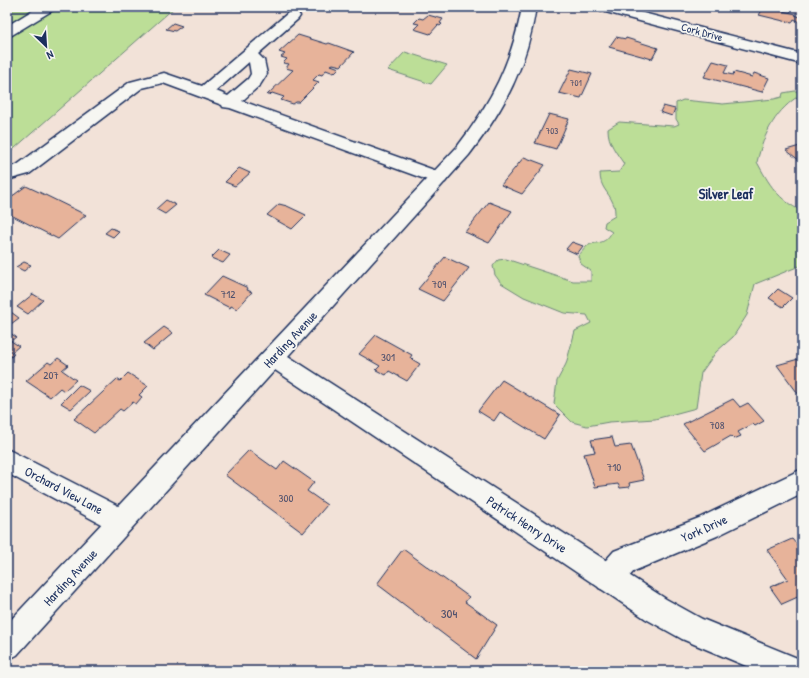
<svg xmlns="http://www.w3.org/2000/svg" width="809" height="678" font-family="'Patrick Hand',sans-serif">
<rect width="100%" height="100%" fill="#f2e2d8"/>
<filter id="ink" filterUnits="userSpaceOnUse"><feTurbulence type="fractalNoise" baseFrequency=".025" numOctaves="2"/><feDisplacementMap in="SourceGraphic" scale="8" xChannelSelector="R" yChannelSelector="G"/><feConvolveMatrix kernelMatrix="1 2 1 2 8 2 1 2 1" color-interpolation-filters="sRGB"/></filter>
<g filter="url(#ink)">
<g fill="#bcde97" stroke="#6c867a">
<polygon points="7,7 175,7 7,155"/>
<polygon points="405,52 447,65 431,84 388,70"/>
<path d="M 795,91 L 801,91 L 802,94 C 776,109 764,133 757,162 C 769,184 778,200 802,211 L 802,265 L 755,284 L 747,315 L 733,337 L 716,352 L 701,373 L 696,408 L 655,419 L 609,422 L 587,426 L 572,422 L 554,404 L 557,381 L 566,364 L 575,331 L 591,323 L 587,315 L 564,313 L 524,297 L 501,283 L 495,275 L 493,266 L 498,260 L 506,259 L 573,281 L 591,281 L 591,271 L 581,264 L 578,256 C 581,253 584,249 587,246 C 597,240 603,247 612,232 L 604,227 L 605,222 L 615,216 C 615,212 615,206 613,203 C 608,191 600,188 600,173 L 619,172 L 624,164 C 616,152 608,143 608,129 L 619,122 L 674,126 L 679,124 L 676,119 L 676,103 L 683,100 L 723,104 L 774,99 L 782,97 L 783,93 Z"/>
</g>
<g fill="#e7b39a" stroke="#1b2f5e">
<polygon points="764,7 796,14 795,15 800,17 802,16 802,23 794,19 792,23 759,15"/>
<polygon points="428,15 443,19 440,23 442,24 440,26 438,25 430,34 414,29 419,24 414,23 419,18 423,19"/>
<polygon points="173,23 182,26 175,31 166,29"/>
<polygon points="298,35 327,44 329,43 354,52 341,66 333,64 331,65 339,68 334,73 326,70 322,75 319,74 313,80 319,82 299,102 296,102 293,104 281,100 284,97 272,93 270,95 267,95 293,70 286,68 289,64 283,63 287,59 281,57 285,54 279,52"/>
<polygon points="616,37 626,39 626,38 658,48 652,59 609,47"/>
<polygon points="713,61 728,65 724,73 733,75 734,72 752,77 754,73 769,78 762,92 704,77"/>
<polygon points="571,69 592,74 581,98 559,93"/>
<polygon points="663,106 675,109 672,116 660,112"/>
<polygon points="549,114 569,119 556,149 535,143"/>
<polygon points="800,146 802,147 802,160 800,161 786,150"/>
<polygon points="524,157 545,165 522,194 501,185"/>
<polygon points="239,168 250,173 235,186 225,182"/>
<polygon points="26,186 39,192 86,215 58,239 7,213 7,200"/>
<polygon points="166,200 176,205 165,214 156,209"/>
<polygon points="489,202 512,211 489,243 465,232"/>
<polygon points="279,204 287,206 306,215 292,229 267,215"/>
<polygon points="111,228 119,231 113,237 105,233"/>
<polygon points="572,242 583,246 577,254 566,249"/>
<polygon points="219,250 230,255 223,263 211,258"/>
<polygon points="445,257 469,268 443,301 418,289"/>
<polygon points="24,262 31,265 24,271 16,267"/>
<polygon points="222,276 248,288 247,290 252,292 237,309 231,306 230,308 204,295"/>
<polygon points="778,289 792,298 783,307 769,298"/>
<polygon points="33,294 43,300 28,314 17,307"/>
<polygon points="11,312 19,318 7,327 7,315"/>
<polygon points="164,327 173,333 153,350 144,343"/>
<polygon points="7,331 16,337 11,341 19,346 11,353 14,354 7,361"/>
<polygon points="376,335 412,355 410,358 420,364 407,381 389,371 386,375 376,370 380,366 359,354"/>
<polygon points="58,358 68,365 62,370 76,380 64,391 60,388 50,397 26,381 48,362 51,364"/>
<polygon points="802,358 802,399 777,365"/>
<polygon points="128,373 148,386 139,395 142,397 136,404 133,402 123,411 120,409 94,433 74,419 117,379 120,381"/>
<polygon points="502,380 560,415 544,439 500,412 494,421 478,411"/>
<polygon points="79,385 90,391 71,409 61,403"/>
<polygon points="733,399 740,407 748,403 764,421 755,426 753,424 738,432 741,436 734,439 731,436 705,451 683,424"/>
<polygon points="612,437 615,447 631,445 644,480 629,483 630,487 620,488 618,484 595,487 584,454 595,452 591,440"/>
<polygon points="249,450 277,470 284,461 314,482 307,491 327,505 303,533 225,475"/>
<polygon points="792,539 802,551 802,599 800,596 782,604 770,587 788,579 767,550"/>
<polygon points="403,549 469,597 465,602 497,625 476,659 377,584"/>
</g>
<g fill="none" stroke-linecap="round" stroke-linejoin="round">
<g stroke="#1b2f5e" stroke-width="3">
<g id="minor">
<polygon points="38,7 55,7 53,10 12,35 7,36 7,26"/>
<polygon points="596,7 620,7 802,54 802,64 598,10"/>
<path d="M 293,12 L 298,13 L 300,16 L 298,19 L 258,54 L 264,60 L 267,74 L 260,85 L 242,101 L 445,174 L 448,178 L 445,182 L 439,184 L 433,182 L 230,108 L 223,107 L 222,105 L 163,83 L 142,88 L 29,174 L 7,180 L 7,168 L 17,165 L 130,82 L 164,73 L 202,86 L 288,13 ZM 249,62 L 251,74 L 248,79 L 228,96 L 216,91 Z"/>
<polygon points="7,449 130,512 134,521 130,530 121,534 112,530 7,473"/>
<polygon points="802,469 802,494 717,536 634,571 619,588 609,592 599,588 595,578 599,568 614,551 699,518"/>
</g>
</g>
<g stroke="#1b2f5e" stroke-width="3">
<path id="major" d="M 522,7 L 536,7 C 527,66 505,108 469,155 L 288,356 L 666,599 L 702,619 L 802,660 L 802,671 L 758,671 L 682,639 L 646,619 L 275,370 L 17,655 L 7,660 L 7,624 L 457,147 C 491,103 512,62 522,7 Z"/>
</g>
<use href="#minor" fill="#f6f6f2" fill-rule="evenodd"/>
<use href="#major" fill="#f6f6f2" fill-rule="evenodd"/>
</g>
</g>
<g text-anchor="middle" dominant-baseline="central" stroke-width="3.5" stroke-linejoin="round" paint-order="stroke">
<g font-size="9" fill="#4e506d">
<text x="576" y="83">701</text>
<text x="552" y="131">703</text>
</g>
<g font-size="11" fill="#1b2f5e" stroke="#f6f6f2">
<text transform="translate(702 32) rotate(15)">Cork Drive</text>
</g>
<g font-size="11" fill="#4e506d">
<text x="439" y="284">709</text>
<text x="228" y="294">712</text>
<text x="388" y="357">301</text>
<text x="51" y="375">207</text>
<text x="717" y="425">708</text>
<text x="614" y="467">710</text>
<text x="286" y="498">300</text>
</g>
<g font-size="13" fill="#1b2f5e" stroke="#f6f6f2">
<text transform="translate(290 339) rotate(-47)">Harding Avenue</text>
<text transform="translate(64 490) rotate(28)">Orchard View Lane</text>
<text transform="translate(527 524) rotate(33)">Patrick Henry Drive</text>
<text transform="translate(704 528) rotate(-24)">York Drive</text>
<text transform="translate(70 577) rotate(-47)">Harding Avenue</text>
</g>
<g font-size="13" fill="#4e506d">
<text x="449" y="613">304</text>
</g>
<g font-size="14" font-weight="bold" fill="#1b2f5e" stroke="#f6f6f2">
<text x="726" y="193">Silver Leaf</text>
</g>
</g>
<rect width="809" height="678" fill="none" stroke="#f6f6f2" stroke-width="24"/>
<rect x="12" y="12" width="785" height="654" fill="none" stroke="#1b2f5e" stroke-width="1.5" filter="url(#ink)"/>
<g transform="translate(46 46) rotate(155)" stroke="#f6f6f2" stroke-width="3" paint-order="stroke">
<path d="M0-3L7 15L0 10L-7 15Z" fill="#1b2f5e"/>
<text y="-6" font-size="11" font-weight="bold" text-anchor="middle" fill="#1b2f5e">N</text>
</g>
</svg>
